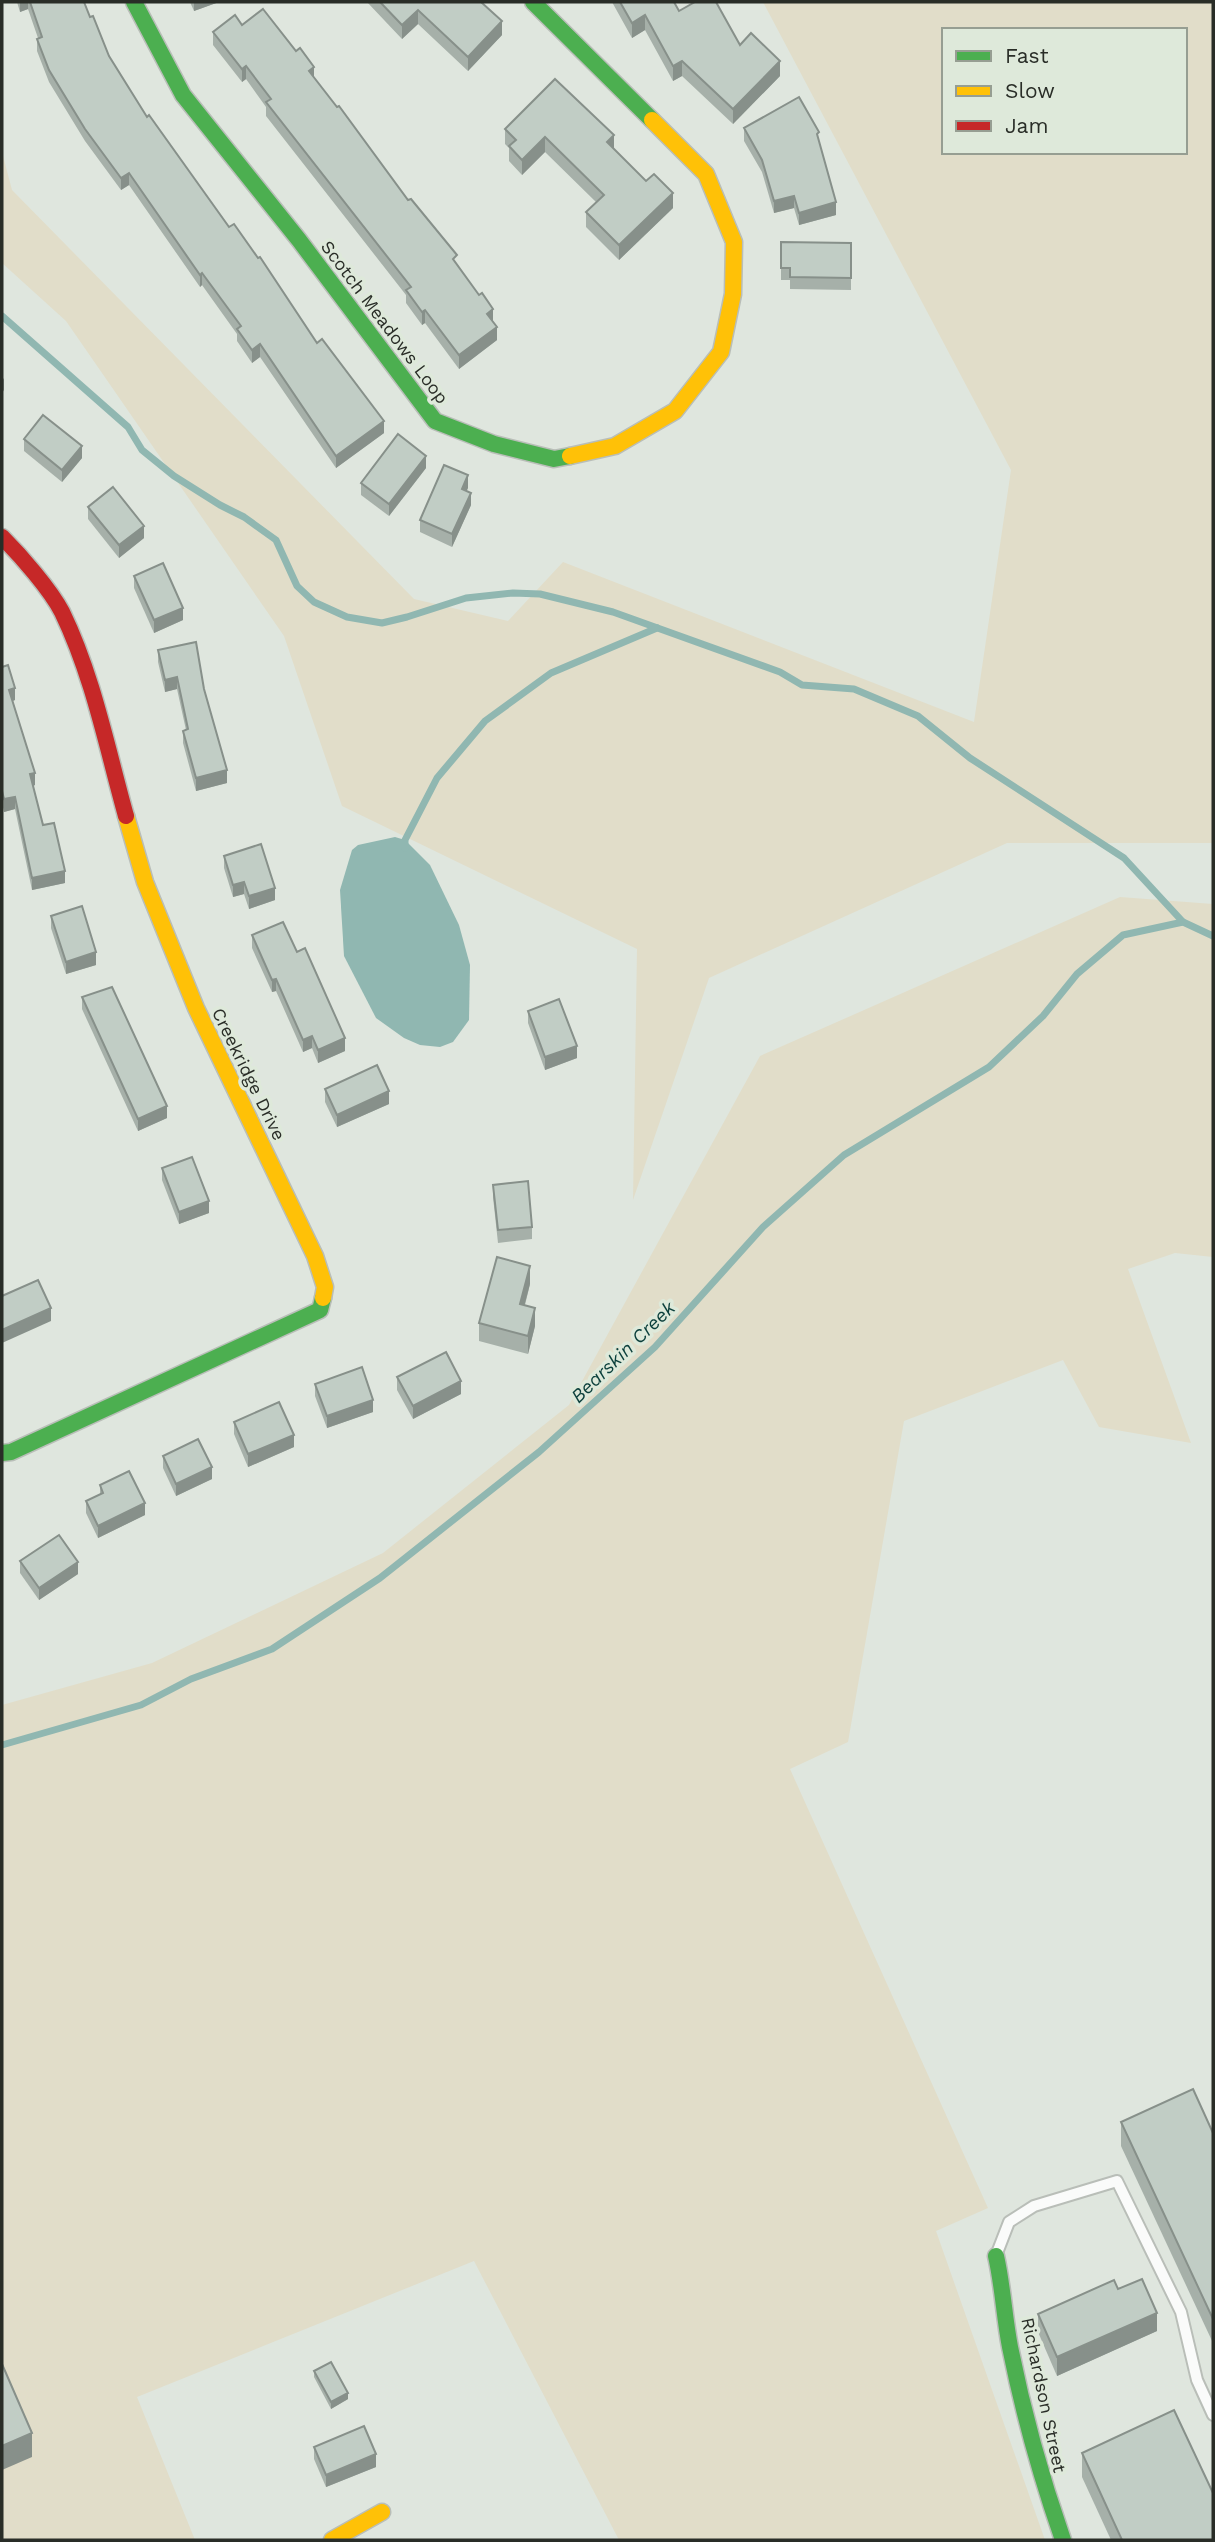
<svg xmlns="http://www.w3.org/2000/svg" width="1215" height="2542" font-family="'Work Sans',sans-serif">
<rect width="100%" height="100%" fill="#dfe6de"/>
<g fill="#e1ddc9" fill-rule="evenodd">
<path d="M 763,2 L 1213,2 L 1213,843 L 1007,843 L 709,978 L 633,1200 L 637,949 L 342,806 L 284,636 L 66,321 L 2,263 L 2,152 L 12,190 L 414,599 L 508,621 L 563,562 L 974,722 L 1011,470 ZM 944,30 L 1185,30 L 1185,152 L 944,152 Z"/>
<polygon points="1120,897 1213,904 1213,1257 1175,1253 1128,1269 1191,1443 1099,1427 1063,1360 904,1421 848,1742 790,1769 988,2208 936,2231 1045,2540 619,2540 474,2261 137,2397 195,2540 2,2540 2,1705 152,1663 383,1553 569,1405 760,1056"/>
</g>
<polygon fill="#90b7b1" points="395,837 405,840 430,865 459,925 470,965 469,1020 453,1042 440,1047 420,1045 404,1038 376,1018 344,956 340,890 352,850 358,845"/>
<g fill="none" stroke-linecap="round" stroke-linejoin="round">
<g stroke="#90b7b1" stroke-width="7">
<polyline points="2,316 128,427 142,450 174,476 220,505 244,517 276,540 297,586 314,602 347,617 382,623 407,617 466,598 513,593 540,594 613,612 780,672 802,685 854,689 918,716 970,758 1124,858 1183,922"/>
<polyline points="405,848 405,840 437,778 485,721 551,673 657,628"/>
<polyline points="2,1745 141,1705 191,1679 272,1649 380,1578 539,1452 655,1347 763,1227 844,1155 989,1067 1043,1016 1077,974 1123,935 1183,922 1213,936"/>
</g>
<g stroke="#b9beb8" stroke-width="14">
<polyline id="lane" points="997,2253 1009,2222 1034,2206 1117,2181 1181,2312 1197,2380 1213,2415"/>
</g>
<g stroke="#b9beb8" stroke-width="19">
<g id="fast">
<polyline points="134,2 183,95 299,240 435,421 494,444 554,459 570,456"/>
<polyline points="533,2 652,120"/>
<polyline points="2,1453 11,1452 320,1310 323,1298"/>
<path d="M 996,2256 C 1003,2287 1004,2316 1010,2347 C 1023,2412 1041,2477 1063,2540"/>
</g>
</g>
<g stroke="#b9beb8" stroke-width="19">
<g id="slow">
<polyline points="570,456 615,446 675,411 721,352 733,294 734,242 706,174 652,120"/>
<polyline points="126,816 145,882 196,1008 315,1256 325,1287 323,1298"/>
<polyline points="332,2540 382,2512"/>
</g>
</g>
<g stroke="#b9beb8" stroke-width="19">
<path id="jam" d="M 2,537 C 21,556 50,589 62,612 C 93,676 107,748 126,816"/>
</g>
<use href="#lane" stroke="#fafbfa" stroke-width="10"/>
<use href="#fast" stroke="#4caf50" stroke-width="16"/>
<use href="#slow" stroke="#ffc107" stroke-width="16"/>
<use href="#jam" stroke="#c62828" stroke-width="16"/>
</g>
<g fill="#a6b0a9">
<polygon points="17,2 84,2 90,17 109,56 147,117 317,343 384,433 336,468 260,357 252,363 237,341 237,334 202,285 200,287 129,185 121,190 85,141 49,82 37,51 37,39 38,38 28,9 20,12"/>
<polygon points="190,2 219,2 194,11"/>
<polygon points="367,2 481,2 502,35 468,71 418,24 402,39"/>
<polygon points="612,2 674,2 679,11 740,45 780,76 733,124 682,76 673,81 645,30 632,38"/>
<polygon points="242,25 314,78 457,264 493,322 497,340 459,369 425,323 422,325 406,303 406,295 266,116 266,107 246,79 242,82 213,45 213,32"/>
<polygon points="744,128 819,142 836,215 799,225 794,208 774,213 762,172 744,141"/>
<polygon points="505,129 614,149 673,208 619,260 586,227 586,212 596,202 545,152 522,175 509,161 509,148 505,144"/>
<polygon points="781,242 851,243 851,290 790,289 790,280 781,280"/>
<polygon points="24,439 82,458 62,482 24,451"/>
<polygon points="426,468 389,516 361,495 361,483"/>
<polygon points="468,488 466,491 471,505 452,547 420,532 420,520"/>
<polygon points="88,507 144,538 119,558 88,519"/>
<polygon points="134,576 183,620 154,633 134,588"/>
<polygon points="158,650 204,689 227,783 196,791 183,743 183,731 186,730 177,689 165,692 158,662"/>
<polygon points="2,667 15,700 13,701 35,785 33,786 43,825 65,883 32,890 15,809 4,812 2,803"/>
<polygon points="224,856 275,900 249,909 244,894 233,897 224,868"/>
<polygon points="51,916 96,965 66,974 51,928"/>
<polygon points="252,935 297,952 345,1051 318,1063 312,1048 303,1052 276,991 272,992 252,948"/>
<polygon points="82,997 167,1118 138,1131 82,1009"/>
<polygon points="528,1011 577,1058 545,1070 528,1023"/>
<polygon points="325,1089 389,1104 337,1127 325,1102"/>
<polygon points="162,1168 209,1213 179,1224 162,1180"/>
<polygon points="493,1185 532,1227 532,1239 498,1243 493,1197"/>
<polygon points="530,1284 525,1305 535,1326 528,1354 479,1341 479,1323"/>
<polygon points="397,1377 461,1394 413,1419 397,1390"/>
<polygon points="315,1384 373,1412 327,1428 315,1396"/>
<polygon points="234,1422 294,1447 248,1467 234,1434"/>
<polygon points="163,1456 212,1479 176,1496 163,1468"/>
<polygon points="100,1485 145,1515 98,1538 86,1513 86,1501 100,1495"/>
<polygon points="20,1561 78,1574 39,1600 20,1573"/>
<polygon points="1121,2122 1213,2133 1213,2343 1121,2146"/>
<polygon points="1118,2289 1157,2331 1057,2376 1038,2332 1038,2314"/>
<polygon points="314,2371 348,2399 331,2409 314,2377"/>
<polygon points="314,2447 376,2467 326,2487 314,2459"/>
<polygon points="1082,2453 1213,2540 1111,2540 1082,2477"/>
</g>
<g fill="#87908a">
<polygon points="20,2 28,2 28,9 20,12"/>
<polygon points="194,2 219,2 194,11"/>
<polygon points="418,10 418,24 402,39 402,25"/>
<polygon points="645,15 645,30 632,38 632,23"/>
<polygon points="502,21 502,35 468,71 468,57"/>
<polygon points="682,61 682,76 673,81 673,66"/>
<polygon points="780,61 780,76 733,124 733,109"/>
<polygon points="246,66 246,79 242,82 242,69"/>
<polygon points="314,67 314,81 309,71"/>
<polygon points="614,135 614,150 607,142"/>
<polygon points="545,137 545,152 522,175 522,160"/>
<polygon points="129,173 129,185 121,190 121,178"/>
<polygon points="673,193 673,208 619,260 619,245"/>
<polygon points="794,196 794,208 774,213 774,201"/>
<polygon points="836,202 836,215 799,225 799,213"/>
<polygon points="202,273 202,285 200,287 200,275"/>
<polygon points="493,309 493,323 487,314"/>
<polygon points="425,310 425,323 422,325 422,312"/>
<polygon points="497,327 497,340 459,369 459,355"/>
<polygon points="260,344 260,357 252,363 252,350"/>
<polygon points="4,378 4,390 2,393 2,381"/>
<polygon points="384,421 384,433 336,468 336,456"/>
<polygon points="82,446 82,458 62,482 62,470"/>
<polygon points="426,456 426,468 389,516 389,504"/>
<polygon points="468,475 468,488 462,501 462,489"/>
<polygon points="471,493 471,505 452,547 452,534"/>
<polygon points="144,526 144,538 119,558 119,545"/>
<polygon points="183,608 183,620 154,633 154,620"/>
<polygon points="177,677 177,689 165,692 165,680"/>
<polygon points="15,688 15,700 9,702 9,690"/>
<polygon points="227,770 227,783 196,791 196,778"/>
<polygon points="35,773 35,785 30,787 30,774"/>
<polygon points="15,797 15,809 4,812 4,799"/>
<polygon points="65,871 65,883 32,890 32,878"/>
<polygon points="244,882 244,894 233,897 233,885"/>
<polygon points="275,888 275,900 249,909 249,896"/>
<polygon points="96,952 96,965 66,974 66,962"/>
<polygon points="276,979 276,991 272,992 272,980"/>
<polygon points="312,1036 312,1048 303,1052 303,1040"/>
<polygon points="345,1038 345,1051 318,1063 318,1050"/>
<polygon points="577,1046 577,1058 545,1070 545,1057"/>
<polygon points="389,1091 389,1104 337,1127 337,1115"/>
<polygon points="167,1106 167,1118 138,1131 138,1119"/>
<polygon points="209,1201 209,1213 179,1224 179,1212"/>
<polygon points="530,1266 530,1284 520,1322 520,1304"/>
<polygon points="51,1308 51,1321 2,1343 2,1330"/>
<polygon points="535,1308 535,1326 528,1354 528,1336"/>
<polygon points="461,1381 461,1394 413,1419 413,1406"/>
<polygon points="373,1400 373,1412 327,1428 327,1416"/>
<polygon points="294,1435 294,1447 248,1467 248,1454"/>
<polygon points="212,1467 212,1479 176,1496 176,1484"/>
<polygon points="145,1503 145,1515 98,1538 98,1526"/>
<polygon points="78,1562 78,1574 39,1600 39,1588"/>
<polygon points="1157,2313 1157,2331 1057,2376 1057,2357"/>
<polygon points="348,2393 348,2399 331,2409 331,2402"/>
<polygon points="32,2433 32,2457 2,2470 2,2446"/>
<polygon points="376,2454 376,2467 326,2487 326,2475"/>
</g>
<g fill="#c1cdc5" stroke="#87908a" stroke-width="2">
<polygon points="30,2 84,2 90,17 93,16 109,56 147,117 149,115 229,227 234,224 258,258 260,257 317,343 322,339 384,421 336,456 260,344 252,350 237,329 241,326 202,273 200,275 129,173 121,178 85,129 49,70 37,39 42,37"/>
<polygon points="380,2 481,2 502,21 468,57 418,10 402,25"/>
<polygon points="620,2 674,2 679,11 695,2 716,2 740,45 751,33 780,61 733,109 682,61 673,66 645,15 632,23"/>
<polygon points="263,9 296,51 300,48 314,67 309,71 337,107 339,106 408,200 411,199 457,255 453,259 479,295 482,293 493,309 487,314 497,327 459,355 425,310 422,312 406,290 411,287 266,102 271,99 246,66 242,69 213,32 235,15 242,25"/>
<polygon points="555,79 614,135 607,142 646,181 654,174 673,193 619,245 586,212 604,195 545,137 522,160 509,146 516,140 505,129"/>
<polygon points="799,97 819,132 817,134 836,202 799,213 794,196 774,201 762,160 744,128"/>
<polygon points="781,242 851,243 851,278 790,277 790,268 781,268"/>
<polygon points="43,415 82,446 62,470 24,439"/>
<polygon points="398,434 426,456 389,504 361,483"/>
<polygon points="444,465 468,475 462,489 471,493 452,534 420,520"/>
<polygon points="113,487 144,526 119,545 88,507"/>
<polygon points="163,563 183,608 154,620 134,576"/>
<polygon points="196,642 204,689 227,770 196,778 183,731 188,729 177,677 165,680 158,650"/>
<polygon points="8,665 15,688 9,690 35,773 30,774 43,825 54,823 65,871 32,878 15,797 4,799 2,791 2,667"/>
<polygon points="261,844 275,888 249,896 244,882 233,885 224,856"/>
<polygon points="82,906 96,952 66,962 51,916"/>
<polygon points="283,922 297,952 305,948 345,1038 318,1050 312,1036 303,1040 276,979 272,980 252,935"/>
<polygon points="112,987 167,1106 138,1119 82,997"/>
<polygon points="559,999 577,1046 545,1057 528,1011"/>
<polygon points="377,1065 389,1091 337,1115 325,1089"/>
<polygon points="192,1157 209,1201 179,1212 162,1168"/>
<polygon points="528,1181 532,1227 498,1230 493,1185"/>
<polygon points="497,1257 530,1266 520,1304 535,1308 528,1336 479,1323"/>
<polygon points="38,1280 51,1308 2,1330 2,1296"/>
<polygon points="446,1352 461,1381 413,1406 397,1377"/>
<polygon points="362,1367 373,1400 327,1416 315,1384"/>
<polygon points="279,1402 294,1435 248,1454 234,1422"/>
<polygon points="198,1439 212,1467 176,1484 163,1456"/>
<polygon points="129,1471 145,1503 98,1526 86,1501 103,1493 100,1485"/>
<polygon points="59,1535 78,1562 39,1588 20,1561"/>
<polygon points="1193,2089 1213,2133 1213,2319 1121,2122"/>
<polygon points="1142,2279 1157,2313 1057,2357 1038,2314 1114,2280 1118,2289"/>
<polygon points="331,2362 348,2393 331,2402 314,2371"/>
<polygon points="2,2364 32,2433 2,2446"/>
<polygon points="1174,2410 1213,2493 1213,2540 1122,2540 1082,2453"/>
<polygon points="364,2426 376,2454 326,2475 314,2447"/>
</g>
<g text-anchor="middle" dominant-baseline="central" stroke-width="7" stroke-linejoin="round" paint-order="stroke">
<g font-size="18" fill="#292d27" stroke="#dee9da">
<text transform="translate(385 322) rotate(53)">Scotch Meadows Loop</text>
<text transform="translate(249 1074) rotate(64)">Creekridge Drive</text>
<text transform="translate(1044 2395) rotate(78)">Richardson Street</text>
</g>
<g font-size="19" font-style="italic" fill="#0b3f3b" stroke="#dee9da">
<text transform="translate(623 1352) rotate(-44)">Bearskin Creek</text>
</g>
</g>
<rect width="1215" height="2542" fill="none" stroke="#292d27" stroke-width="7"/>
<rect x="942" y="28" width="245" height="126" fill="#dee9da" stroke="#969e92" stroke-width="2"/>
<rect x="956" y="51" width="35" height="10" fill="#4caf50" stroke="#969e92" stroke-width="2"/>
<text x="1005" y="63" font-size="21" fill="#292d27">Fast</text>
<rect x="956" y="86" width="35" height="10" fill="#ffc107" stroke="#969e92" stroke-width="2"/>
<text x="1005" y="98" font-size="21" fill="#292d27">Slow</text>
<rect x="956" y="121" width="35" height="10" fill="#c62828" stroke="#969e92" stroke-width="2"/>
<text x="1005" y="133" font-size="21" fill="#292d27">Jam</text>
</svg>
